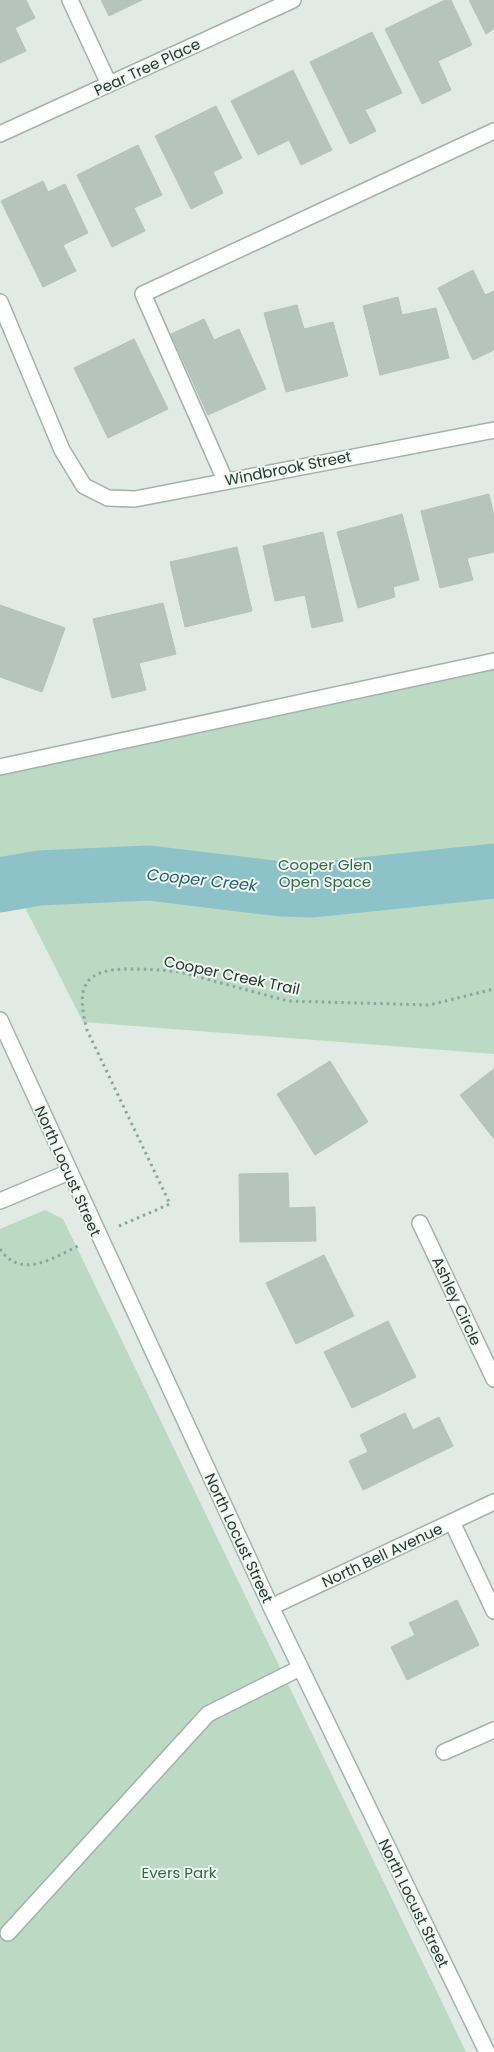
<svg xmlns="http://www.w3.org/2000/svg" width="494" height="2052" font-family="Poppins,sans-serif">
<rect width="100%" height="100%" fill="#e1eae5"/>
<g fill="#bcd9c3">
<polygon points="494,666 494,1054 83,1022 0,858 0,770"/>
<polygon points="45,1210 63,1219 466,2052 0,2052 0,1229"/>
</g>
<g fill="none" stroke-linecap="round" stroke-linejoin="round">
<polyline stroke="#8ec2c9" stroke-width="55" points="0,885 39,878 149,873 281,889 313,890 494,871"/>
</g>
<g fill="#b6c4be" stroke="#b4c2bc">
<polygon points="0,0 26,0 35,18 15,28 26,51 0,63"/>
<polygon points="101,0 142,0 109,16"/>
<polygon points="445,0 451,0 472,45 438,61 451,90 422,104 385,29"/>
<polygon points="469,0 494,0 494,29 486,34"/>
<polygon points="372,32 402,93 365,110 376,131 350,144 310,62"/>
<polygon points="293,70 332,150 301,165 289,140 258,155 231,101"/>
<polygon points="216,106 242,158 213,172 223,193 191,209 155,136"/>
<polygon points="138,145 162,195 134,208 145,231 112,247 77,175"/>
<polygon points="43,181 48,192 65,184 88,233 63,245 76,271 43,287 1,201"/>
<polygon points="473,270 485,295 494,291 494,350 473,360 438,288"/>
<polygon points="398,297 402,315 436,308 449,358 380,375 363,306"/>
<polygon points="297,305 304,329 333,322 348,376 286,392 264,313"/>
<polygon points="204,319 214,340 239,329 266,389 208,415 171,334"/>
<polygon points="134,339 168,409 108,438 74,368"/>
<polygon points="489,494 494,516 494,552 467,558 473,580 440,588 421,511"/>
<polygon points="402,514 419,580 393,587 395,597 358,608 337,532"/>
<polygon points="323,532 343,621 312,628 305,595 275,601 263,546"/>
<polygon points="237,547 252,611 185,627 170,562"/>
<polygon points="163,603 176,654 139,663 146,690 112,698 93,619"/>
<polygon points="0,605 65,628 42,692 0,677"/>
<polygon points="330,1061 368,1122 315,1155 277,1094"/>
<polygon points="494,1069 494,1139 460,1095"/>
<polygon points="288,1173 289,1208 315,1207 316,1241 240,1242 239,1174"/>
<polygon points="324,1255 354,1316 296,1344 266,1283"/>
<polygon points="388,1321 416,1377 352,1408 324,1352"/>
<polygon points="405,1413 413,1430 439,1417 453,1446 363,1490 349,1461 368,1452 360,1435"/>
<polygon points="457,1600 479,1645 407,1680 391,1647 415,1635 409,1623"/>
</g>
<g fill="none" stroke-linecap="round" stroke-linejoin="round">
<g stroke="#a4b1ac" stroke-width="18">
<g id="lane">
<polyline points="70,0 109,84"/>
<polyline points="225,480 143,294 494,131"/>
<polyline points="0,767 494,661"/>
<polyline points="452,1522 494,1611"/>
<polyline points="444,1752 494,1730"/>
<polyline points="8,1933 208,1714 300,1668"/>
</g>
</g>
<g stroke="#a4b1ac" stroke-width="18">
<g id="street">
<polyline points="0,134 293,0"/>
<polyline points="0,302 62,450 84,486 108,498 135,499 494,430"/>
<polyline points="0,1201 69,1172"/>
<polyline points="420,1223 494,1379"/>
<polyline points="271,1607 494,1502"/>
</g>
</g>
<g stroke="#a1b4ad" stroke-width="18">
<polyline id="secondary" points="0,1020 271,1607 487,2052"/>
</g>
<g stroke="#85aa9d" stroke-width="3" stroke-dasharray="2.5 4" stroke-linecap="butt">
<path d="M 119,1226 L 170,1204 L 87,1030 C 76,988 82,969 129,969 C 146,969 163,970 180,972 L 288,1001 L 429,1005 L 494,989"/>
<path d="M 0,1249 C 21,1280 53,1258 80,1245"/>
</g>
<use href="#lane" stroke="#fff" stroke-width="15"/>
<use href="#street" stroke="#fff" stroke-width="15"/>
<use href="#secondary" stroke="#fff" stroke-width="15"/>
</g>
<g text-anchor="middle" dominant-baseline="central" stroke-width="4" stroke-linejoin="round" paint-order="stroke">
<g font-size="15" fill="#233832" stroke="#f1f7f3">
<text transform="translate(147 67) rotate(-25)">Pear Tree Place</text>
<text transform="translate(288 468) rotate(-11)">Windbrook Street</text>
<text transform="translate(232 975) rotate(12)">Cooper Creek Trail</text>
<text transform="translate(68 1171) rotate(66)">North Locust Street</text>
<text transform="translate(457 1301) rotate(65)">Ashley Circle</text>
<text transform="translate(239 1538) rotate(65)">North Locust Street</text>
<text transform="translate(382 1555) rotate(-25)">North Bell Avenue</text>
<text transform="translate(414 1903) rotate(64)">North Locust Street</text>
</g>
<g font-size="15" fill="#326a46" stroke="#f1f7f3">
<text x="325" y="864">Cooper Glen<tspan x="325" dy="17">Open Space</tspan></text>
<text x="179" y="1872">Evers Park</text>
</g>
<g font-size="16" font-style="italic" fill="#24636d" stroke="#f1f7f3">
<text transform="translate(202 880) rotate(6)">Cooper Creek</text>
</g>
</g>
</svg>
